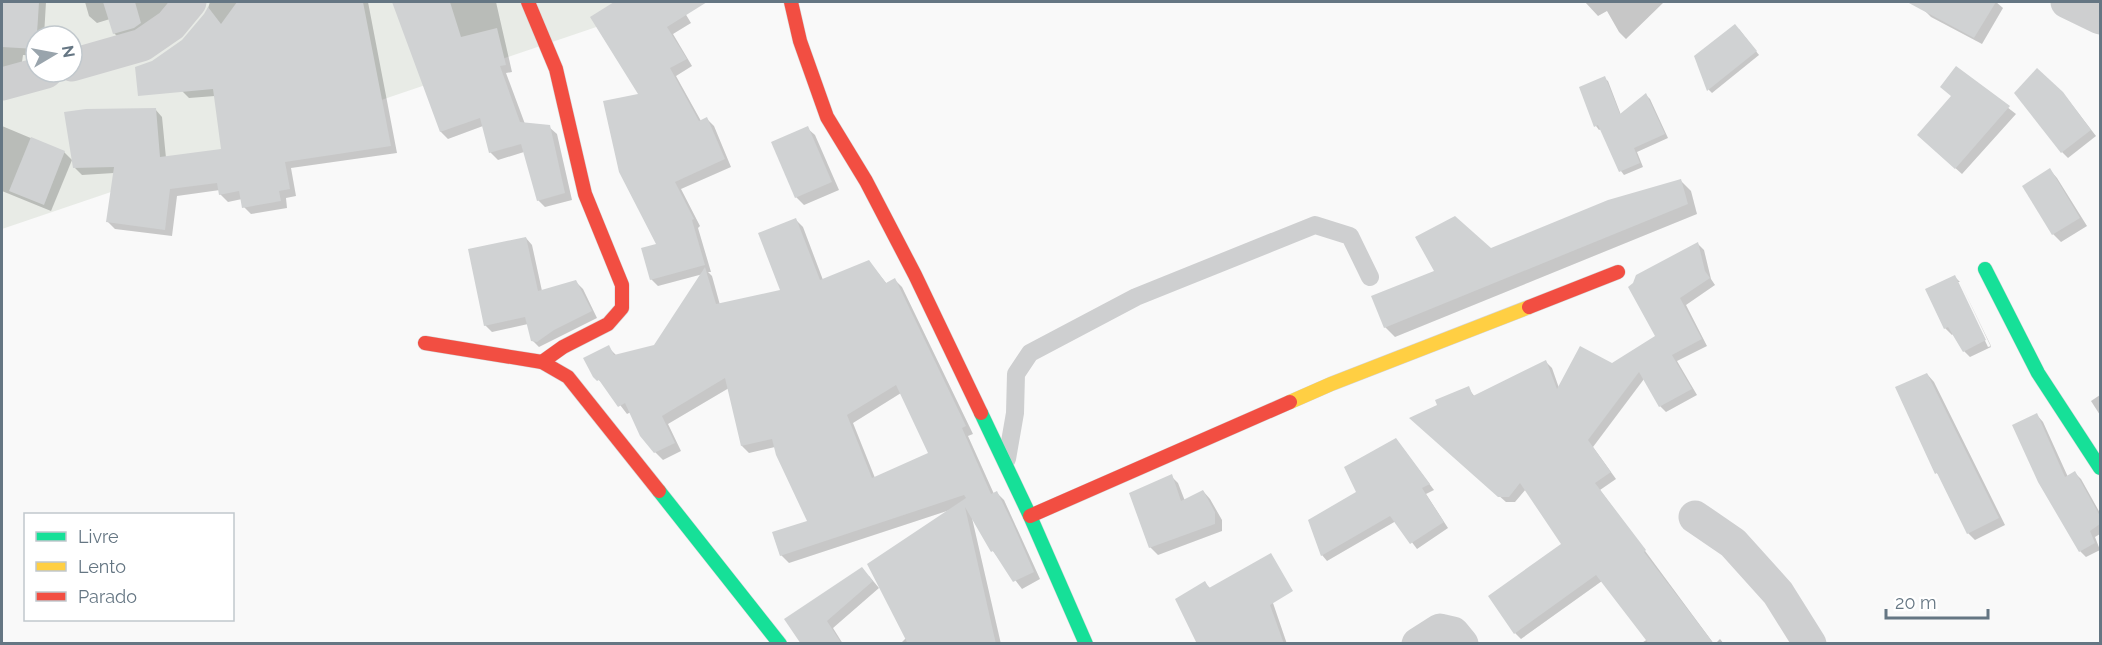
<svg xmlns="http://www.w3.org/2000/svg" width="2102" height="645" font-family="Raleway,sans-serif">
<rect width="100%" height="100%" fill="#f9f9f9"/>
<path fill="#e8ebe6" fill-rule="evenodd" d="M 2,2 L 670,2 L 2,229 ZM 36,36 L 72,36 L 72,72 L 36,72 Z"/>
<g fill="#0003" fill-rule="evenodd">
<polygon points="6,2 46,2 44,36 36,36 36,56 23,55 21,69 2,72 2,14 6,15"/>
<polygon points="85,2 179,2 121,40 114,33 110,19 97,23 89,16"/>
<polygon points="210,2 368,2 397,153 291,168 296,196 286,198 287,208 251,214 244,207 242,199 228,202 220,194 220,190 177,196 172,236 115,229 108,222 114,173 82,175 74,167 155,109 162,117 166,158 223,150 215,96 189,98 153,62 186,38 206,14"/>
<polygon points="393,2 496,2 512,72 506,73 525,124 549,127 557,134 572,200 545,207 538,200 524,152 498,160 490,152 483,126 448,139 441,132"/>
<path d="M 616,2 L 683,2 L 679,3 L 691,23 L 673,34 L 692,66 L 676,76 L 701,121 L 707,119 L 714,126 L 731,167 L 681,189 L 700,226 L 698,228 L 711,272 L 708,272 L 712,276 L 720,305 L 782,291 L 795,219 L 803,227 L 823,280 L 869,262 L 887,284 L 895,280 L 902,287 L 973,434 L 968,436 L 994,494 L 997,493 L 1004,500 L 1040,579 L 1022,589 L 993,551 L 972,518 L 1001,644 L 900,644 L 907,637 L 950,510 L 789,563 L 781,555 L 809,522 L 775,447 L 749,453 L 742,446 L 729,388 L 668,424 L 681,451 L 663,460 L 655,452 L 631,412 L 627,414 L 607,388 L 595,376 L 608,347 L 617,356 L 655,346 L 703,274 L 658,286 L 651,279 L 658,245 L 641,95 L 592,18 ZM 901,393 L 930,454 L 875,478 L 853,423 Z"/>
<polygon points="1585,2 1664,2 1626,39 1619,32 1607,11 1598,16"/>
<polygon points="1927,2 1996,2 2003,8 1982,44 1931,17 1923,9"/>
<polygon points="1739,29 1759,55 1712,93 1709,90 1696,56"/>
<polygon points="1957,68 2016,114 1962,174 1926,142 1953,97"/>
<polygon points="1604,78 1608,81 1621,115 1646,95 1650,99 1668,138 1637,152 1643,167 1624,175 1621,171 1601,129 1599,130 1596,126"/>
<polygon points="2066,97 2096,136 2068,158 2062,152"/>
<polygon points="2,126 64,152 72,160 51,211 2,191"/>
<polygon points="807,128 815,135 839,190 804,205 796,197"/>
<polygon points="2050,170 2057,178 2087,226 2061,242 2053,234"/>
<polygon points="1681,181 1691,191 1697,214 1395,337 1385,327 1490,250"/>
<polygon points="526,238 532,245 542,291 576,282 583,289 597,318 539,347 532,340 528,324 492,332 485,325"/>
<polygon points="1698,244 1704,250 1711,279 1715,285 1686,305 1707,346 1677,361 1697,395 1666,412 1660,406 1644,379 1593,447 1616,479 1600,490 1714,644 1640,644 1648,639 1602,581 1521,639 1515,633 1563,544 1526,489 1515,502 1506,502 1417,424 1438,406 1468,388 1475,397 1546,362 1552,368 1559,388 1612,364 1657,336"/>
<polygon points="1955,277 1960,282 1957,282 1988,347 1991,346 1960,282 1991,347 1970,357 1964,351 1954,333 1952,335 1945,328 1927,290"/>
<polygon points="1927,374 1934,382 2005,525 1975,540 1968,533 1941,478 1937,473 1897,388"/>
<polygon points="2100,395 2100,415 2091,401"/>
<polygon points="2037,415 2043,422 2068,477 2075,473 2081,479 2100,513 2100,534 2095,537 2100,550 2086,557 2080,551"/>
<polygon points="1401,446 1434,490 1426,494 1448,528 1417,549 1396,521 1327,561 1322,555 1358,492"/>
<polygon points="1171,476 1178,483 1185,501 1203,491 1210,499 1222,520 1222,531 1158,555 1150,547"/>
<polygon points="1262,571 1287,644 1198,644 1205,583 1211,589"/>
<polygon points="869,576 879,588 833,628 843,644 802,644"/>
<polygon points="1720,639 1724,644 1715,644"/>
</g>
<g fill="#d0d2d3" fill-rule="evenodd">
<polygon points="2,2 39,2 36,49 2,47"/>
<polygon points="103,2 135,2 141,23 134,28 113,34"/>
<polygon points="237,2 363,2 391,146 285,162 290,189 279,191 281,201 242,208 239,191 219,195 217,183 170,189 165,230 106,222 114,167 73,168 64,112 86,109 156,108 160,157 221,149 213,89 138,96 135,67 152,61 182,40 204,14 208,7 221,24"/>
<polygon points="392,2 450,2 461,37 497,28 506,65 500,66 520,122 550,125 565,193 537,201 521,144 489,153 480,118 440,132"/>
<polygon points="614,2 707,2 667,27 687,59 670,68 699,121 707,117 725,159 675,182 694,219 692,220 705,265 650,280 641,248 656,244 619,172 603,101 638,94 590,17"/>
<polygon points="1907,2 1996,2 1974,38"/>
<polygon points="1735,24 1757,51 1707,91 1694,56"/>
<polygon points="1956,66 2010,106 1955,169 1917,135 1951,96 1940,87"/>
<polygon points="2037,68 2063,92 2091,130 2061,153 2014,93"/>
<polygon points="1605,76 1620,114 1646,93 1665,134 1634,148 1640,163 1619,172 1598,125 1594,127 1579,87"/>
<polygon points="808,126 832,182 795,198 771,142"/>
<polygon points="31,137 65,151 44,205 9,191"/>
<polygon points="2050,168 2080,218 2052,235 2022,186"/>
<polygon points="1681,179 1688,204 1384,328 1371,296 1434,271 1415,237 1455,216 1491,248 1608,200"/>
<path d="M 796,218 L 820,280 L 869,260 L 886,283 L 895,278 L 966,426 L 962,428 L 991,494 L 997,491 L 1013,524 L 1034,572 L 1013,582 L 993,551 L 991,552 L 965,507 L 996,644 L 908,644 L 867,564 L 966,498 L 964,495 L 780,556 L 772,532 L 807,521 L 776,455 L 772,439 L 741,446 L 725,378 L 662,416 L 675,443 L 654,453 L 640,436 L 625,403 L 618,407 L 599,380 L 597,381 L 593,377 L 583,358 L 609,345 L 614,355 L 654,345 L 705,267 L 716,304 L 780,290 L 758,233 ZM 896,385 L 928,453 L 872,478 L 847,415 Z"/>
<polygon points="526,237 538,291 576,280 592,311 554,330 537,342 531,341 525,317 484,326 468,249"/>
<polygon points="1698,242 1705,271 1710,278 1680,298 1702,339 1672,355 1692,389 1659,407 1639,372 1588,440 1611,472 1595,483 1646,550 1644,552 1714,644 1649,644 1596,575 1514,634 1488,596 1561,544 1520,483 1509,497 1498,497 1409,418 1437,405 1435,400 1469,386 1473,396 1546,360 1557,389 1580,346 1612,363 1655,336 1628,287 1633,283 1636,275"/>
<polygon points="1955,275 1986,340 1963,352 1948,327 1944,329 1925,289"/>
<polygon points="1927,373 1999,518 1967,534 1937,473 1935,474 1895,387"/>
<polygon points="2037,413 2065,477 2075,471 2100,516 2100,524 2090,531 2095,543 2079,552 2038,482 2012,425"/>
<polygon points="1396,438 1430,484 1422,488 1444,522 1410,544 1390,516 1321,556 1308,520 1356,492 1344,467"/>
<polygon points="1172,474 1181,501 1203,490 1215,512 1215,524 1149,548 1129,493"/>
<polygon points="1271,553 1293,591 1270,605 1284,644 1197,644 1175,599 1205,581 1209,588"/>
<polygon points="862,567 873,581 827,621 842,644 801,644 784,619"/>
</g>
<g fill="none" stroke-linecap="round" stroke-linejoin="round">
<g stroke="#d5d6d7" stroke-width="15">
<g id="fast">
<polyline points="1985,269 2038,373 2100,468"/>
<polyline points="981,413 1030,516 1086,644"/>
<polyline points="659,491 780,644"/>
</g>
</g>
<g stroke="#d5d6d7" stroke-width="15">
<polyline id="slow" points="1290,402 1331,384 1529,307"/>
</g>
<g stroke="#d5d6d7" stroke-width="15">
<g id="jam">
<polyline points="528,2 556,69 585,194 622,285 622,308 608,324 563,347 542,362"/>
<polyline points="791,2 800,41 827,117 866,181 915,275 981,413"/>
<polyline points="1529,307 1618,272"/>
<polyline points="425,343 542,362 568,377 659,491"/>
<polyline points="1030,516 1290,402"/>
</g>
</g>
<polyline stroke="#cecfd0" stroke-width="18" points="1007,459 1015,413 1016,374 1030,353 1136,297 1315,225 1350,236 1370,277"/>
<g stroke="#cecfd0" stroke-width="33">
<polyline points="2067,2 2100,18"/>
<polyline points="72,65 142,45 171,25 190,2"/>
<polyline points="2,84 46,72"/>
<polyline points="1695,517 1733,543 1778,593 1810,644"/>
<polyline points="1418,644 1440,630 1453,633 1462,644"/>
</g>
<use href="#fast" stroke="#16e098" stroke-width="14"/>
<use href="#slow" stroke="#ffcf43" stroke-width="14"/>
<use href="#jam" stroke="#f24e42" stroke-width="14"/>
</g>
<rect width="2102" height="645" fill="none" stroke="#657683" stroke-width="6"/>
<rect x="24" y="513" width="210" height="108" fill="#ffffff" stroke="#c1c8cd" stroke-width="1.5"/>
<rect x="36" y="532" width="30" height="9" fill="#16e098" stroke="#c1c8cd" stroke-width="1.5"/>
<text x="78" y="543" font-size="18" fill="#657683">Livre</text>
<rect x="36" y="562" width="30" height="9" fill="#ffcf43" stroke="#c1c8cd" stroke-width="1.5"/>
<text x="78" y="573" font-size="18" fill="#657683">Lento</text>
<rect x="36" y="592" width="30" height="9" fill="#f24e42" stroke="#c1c8cd" stroke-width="1.5"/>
<text x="78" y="603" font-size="18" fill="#657683">Parado</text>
<g transform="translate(54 54) rotate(80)"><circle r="28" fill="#ffffff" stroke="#c1c8cd" stroke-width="1.5"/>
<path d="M0-4.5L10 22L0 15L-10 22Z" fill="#99a4ac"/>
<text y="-9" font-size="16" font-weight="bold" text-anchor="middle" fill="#657683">N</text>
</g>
<path d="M1886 609v9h102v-9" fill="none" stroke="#657683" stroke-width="3"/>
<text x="1895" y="609" font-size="18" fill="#657683" stroke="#ffffff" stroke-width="4.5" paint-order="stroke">20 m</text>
</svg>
